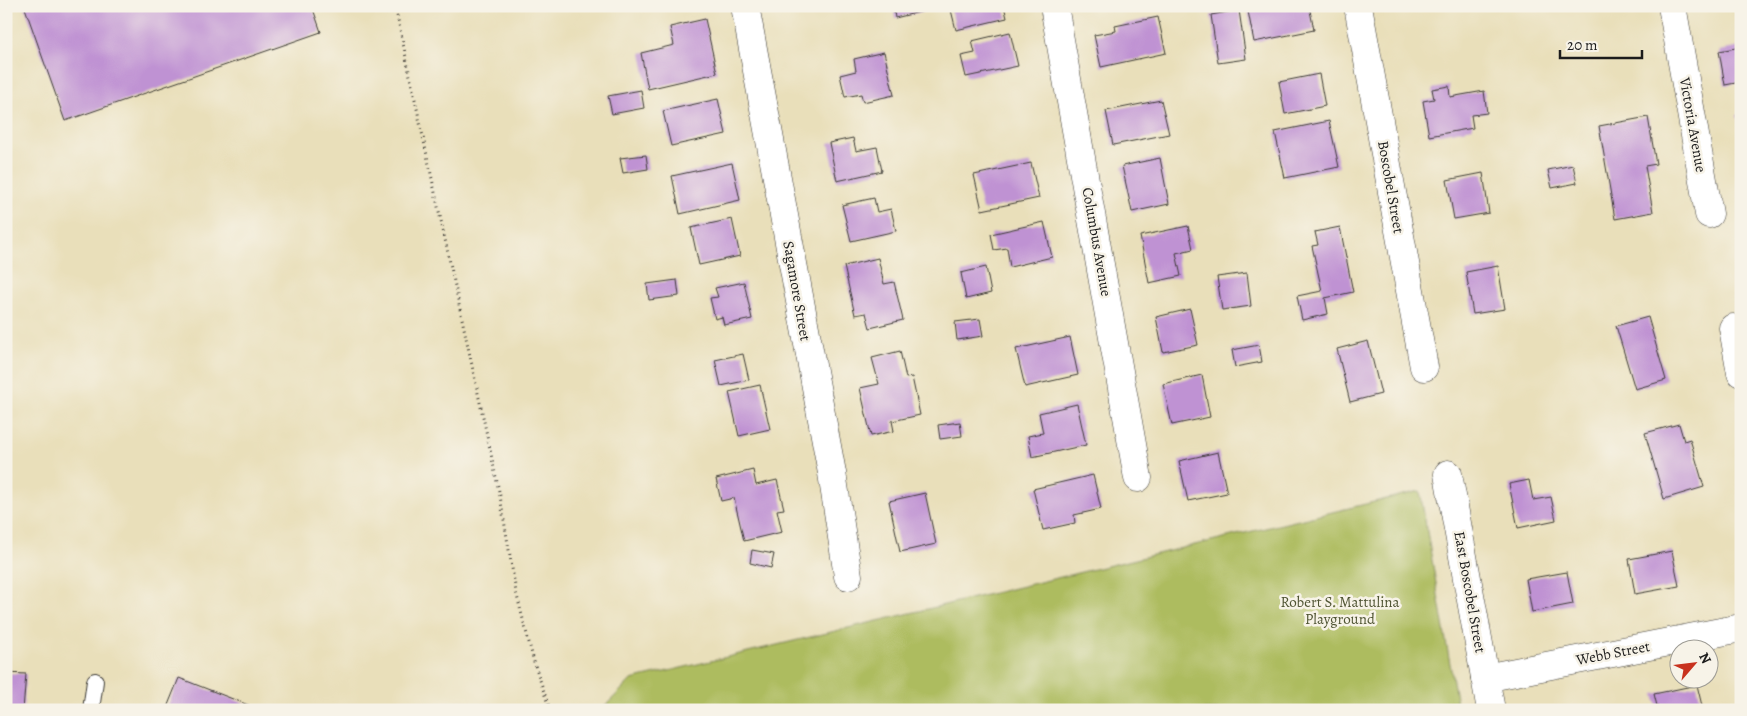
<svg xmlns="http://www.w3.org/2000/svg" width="1747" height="716" font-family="Alegreya,serif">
<rect width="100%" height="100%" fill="#f7f3e8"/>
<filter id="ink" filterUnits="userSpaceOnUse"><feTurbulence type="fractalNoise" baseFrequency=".02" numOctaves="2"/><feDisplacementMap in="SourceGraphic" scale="10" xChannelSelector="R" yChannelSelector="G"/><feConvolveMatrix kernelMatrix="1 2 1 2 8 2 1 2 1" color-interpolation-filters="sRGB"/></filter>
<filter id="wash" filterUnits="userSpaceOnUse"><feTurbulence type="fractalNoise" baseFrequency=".0096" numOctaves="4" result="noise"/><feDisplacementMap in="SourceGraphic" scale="20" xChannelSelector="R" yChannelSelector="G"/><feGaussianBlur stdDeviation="1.12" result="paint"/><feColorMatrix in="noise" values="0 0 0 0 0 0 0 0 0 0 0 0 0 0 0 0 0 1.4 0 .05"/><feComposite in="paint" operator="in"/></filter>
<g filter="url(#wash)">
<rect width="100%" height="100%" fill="#e9dfba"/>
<polygon fill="#adbc5e" stroke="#646c3d" points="1420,491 1458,710 601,710 631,680"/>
<g id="blocks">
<g fill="#bf92d3">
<polygon points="29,6 312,6 321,32 65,121 25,8"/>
<polygon points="893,6 923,6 924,11 895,18"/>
<polygon points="950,6 1004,6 1007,18 956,30"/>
<polygon points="1247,6 1309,6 1314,30 1254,42"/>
<polygon points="1407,6 1426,6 1426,7 1407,10"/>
<polygon points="1239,10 1246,59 1218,63 1211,15"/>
<polygon points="1158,17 1166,53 1101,67 1094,35 1116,31 1115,26"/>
<polygon points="705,19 717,73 648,89 641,53 674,45 670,27"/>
<polygon points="1010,32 1018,66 966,77 961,56 975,53 972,41"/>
<polygon points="1741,47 1741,82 1725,85 1719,51"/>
<polygon points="884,52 894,95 863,102 861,94 845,97 840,75 856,71 854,59"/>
<polygon points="1319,74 1325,106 1285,114 1279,82"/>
<polygon points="1449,86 1450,97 1484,91 1487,113 1471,115 1473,128 1429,136 1423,101 1434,99 1432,89"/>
<polygon points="641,90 644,108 612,114 608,96"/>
<polygon points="718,99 726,134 671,146 663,111"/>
<polygon points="1161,100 1169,134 1113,145 1106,111"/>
<polygon points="1741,114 1741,128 1740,128 1737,115"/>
<polygon points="1648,117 1656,164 1645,166 1653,212 1615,219 1599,126"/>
<polygon points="1329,121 1339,167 1285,178 1275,132"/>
<polygon points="853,138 856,151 877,147 882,171 837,181 829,143"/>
<polygon points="646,155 648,169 623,173 620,158"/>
<polygon points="1160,158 1169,204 1132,212 1122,166"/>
<polygon points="732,163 740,200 680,214 672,176"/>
<polygon points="1031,163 1039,198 982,210 974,175"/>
<polygon points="1573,165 1577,183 1552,188 1548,170"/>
<polygon points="1483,173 1489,213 1454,219 1447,180"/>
<polygon points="874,198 877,212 891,209 896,231 851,241 842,205"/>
<polygon points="732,219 740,256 699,265 691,228"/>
<polygon points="1044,222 1052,257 1010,267 1007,248 994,250 991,234"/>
<polygon points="1188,226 1193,249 1176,253 1181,276 1149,283 1140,236"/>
<polygon points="1340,227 1353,292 1325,298 1328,314 1302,320 1297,296 1322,291 1312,246 1318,245 1315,232"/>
<polygon points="878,258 884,284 894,282 903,320 870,328 866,313 855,315 844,266"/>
<polygon points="1498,266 1505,309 1473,314 1466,272"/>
<polygon points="986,267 991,293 966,299 961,273"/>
<polygon points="1247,273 1251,306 1222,310 1217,277"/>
<polygon points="677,280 679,296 649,300 647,284"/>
<polygon points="744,282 752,319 724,325 722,317 715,319 710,298 718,297 715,288"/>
<polygon points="1190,309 1198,345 1163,352 1156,317"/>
<polygon points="1648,317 1666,380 1635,389 1616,326"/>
<polygon points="980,319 983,336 957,340 955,322"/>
<polygon points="1070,337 1078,375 1025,387 1016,349"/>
<polygon points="1368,341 1381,394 1350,402 1337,349"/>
<polygon points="1259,345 1262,362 1235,367 1232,350"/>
<polygon points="900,351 906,378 912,377 920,415 892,421 894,431 871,436 860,388 879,384 872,358"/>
<polygon points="743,354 749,380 721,386 715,360"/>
<polygon points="1202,375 1210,417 1172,425 1163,384"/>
<polygon points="760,385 770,429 739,436 729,392"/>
<polygon points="1077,404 1086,445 1032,457 1028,436 1043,433 1039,413"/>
<polygon points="960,422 962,436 940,439 938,425"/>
<polygon points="1679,424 1684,441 1690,439 1704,487 1664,499 1645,433"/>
<polygon points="1218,452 1227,493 1188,501 1179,461"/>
<polygon points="753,470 756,485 777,480 784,509 777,510 782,532 744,541 734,498 721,501 716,479"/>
<polygon points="1093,475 1101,509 1074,515 1075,523 1043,530 1033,489"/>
<polygon points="1529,480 1533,500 1551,497 1556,520 1518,528 1509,484"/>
<polygon points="925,493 936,544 900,552 889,501"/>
<polygon points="752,550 774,554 771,568 750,563"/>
<polygon points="1672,551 1679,586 1635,594 1629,559"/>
<polygon points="1567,572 1573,604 1532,612 1526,579"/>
<polygon points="6,673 26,674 23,710 6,710"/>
<polygon points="179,678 261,710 166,710"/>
<polygon points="1697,685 1703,710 1658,710 1654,694"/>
</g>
</g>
</g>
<g filter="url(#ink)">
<use href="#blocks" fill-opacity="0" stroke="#3b3934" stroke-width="1"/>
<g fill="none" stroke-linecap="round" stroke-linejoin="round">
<g stroke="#3b3934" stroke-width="18">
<polyline id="service" points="91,710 95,681"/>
</g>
<g stroke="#3b3934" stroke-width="29">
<g id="minor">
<polyline points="745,6 832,473 848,576"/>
<polyline points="1054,6 1138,478"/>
<polyline points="1358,6 1424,367"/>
<polyline points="1672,6 1709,214"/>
<polyline points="1733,328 1741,373"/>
<polyline points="1448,474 1491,710"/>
<polyline points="1485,678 1741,628"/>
</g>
</g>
<polyline stroke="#3b3934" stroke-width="3" stroke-dasharray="1 4" stroke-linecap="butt" points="395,6 500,496 516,592 534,662 550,710"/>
<use href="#service" stroke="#fff" stroke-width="16"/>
<use href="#minor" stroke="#fff" stroke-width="28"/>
</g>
</g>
<g text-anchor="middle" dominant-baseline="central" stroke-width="5" stroke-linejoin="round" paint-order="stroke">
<g font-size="15" fill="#1c1c1c" stroke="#f7f3e8">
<text transform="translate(1693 125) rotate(80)">Victoria Avenue</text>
<text transform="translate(1391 187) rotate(80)">Boscobel Street</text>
<text transform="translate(1097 242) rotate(80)">Columbus Avenue</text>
<text transform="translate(797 291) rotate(80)">Sagamore Street</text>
<text transform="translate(1470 592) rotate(80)">East Boscobel Street</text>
<text transform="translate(1613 653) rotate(-11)">Webb Street</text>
</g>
<g font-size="15" fill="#4f5433" stroke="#f7f3e8">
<text x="1340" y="602">Robert S. Mattulina<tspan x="1340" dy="17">Playground</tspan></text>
</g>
</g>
<rect width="1747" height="716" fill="none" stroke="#f7f3e8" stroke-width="25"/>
<g transform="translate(1694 664) rotate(62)"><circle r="24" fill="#f7f3e8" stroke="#9f9d96"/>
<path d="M0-4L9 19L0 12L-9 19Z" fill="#c8321e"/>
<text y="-8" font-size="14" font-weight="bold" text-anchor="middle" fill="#1c1c1c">N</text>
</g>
<path d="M1560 50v8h82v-8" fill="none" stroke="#1c1c1c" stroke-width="2.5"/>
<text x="1567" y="50" font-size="15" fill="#1c1c1c" stroke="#f7f3e8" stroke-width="4" paint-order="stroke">20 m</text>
</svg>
